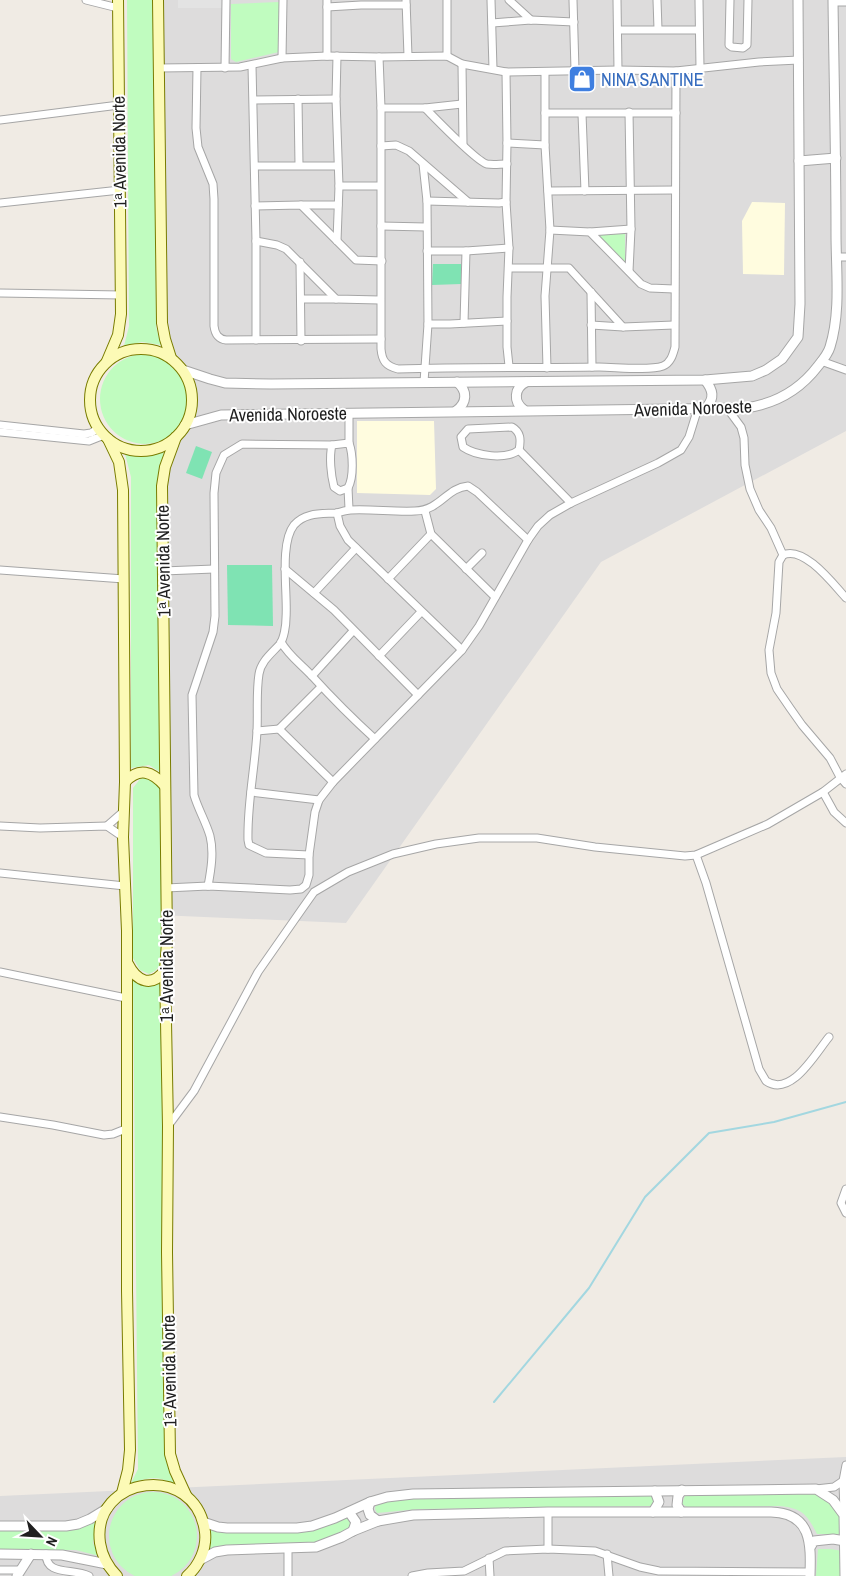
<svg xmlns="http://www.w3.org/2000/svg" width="846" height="1576" font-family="'Archivo Narrow',sans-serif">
<rect width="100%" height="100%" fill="#f0ebe4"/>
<g fill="#dddcdc">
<polygon points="164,0 846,0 846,431 601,562 346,923 158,915"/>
<polygon points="846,1457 846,1576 0,1576 0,1496"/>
</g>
<g fill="#fffcdf">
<polygon points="752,202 785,203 784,275 743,274 742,221"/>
<polygon points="357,421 434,421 436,489 430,495 357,493"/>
</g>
<g fill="#c0fcbf">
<polygon points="127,0 154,0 156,327 161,345 142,342 124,346 129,326"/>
<polygon points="279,2 279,52 236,62 231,59 231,4"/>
<polygon points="625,233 625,262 596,234"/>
<circle cx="145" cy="399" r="45"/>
<polygon points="124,450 149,455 164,451 159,480 160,772 149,765 131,768 131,477"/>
<polygon points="149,776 161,788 163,962 155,971 149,974 140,970 133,958 133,788 140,779"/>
<path d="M 133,975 L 150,983 L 162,982 L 165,1451 L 175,1485 C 157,1475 150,1478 131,1483 L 138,1469 Z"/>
<polygon points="647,1491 657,1497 657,1502 650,1506 419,1509 377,1513 375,1509 376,1503 404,1496"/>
<path d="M 814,1491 C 837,1504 841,1508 843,1534 L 817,1534 C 807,1514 802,1508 779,1506 L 687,1507 L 682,1504 L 686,1493 Z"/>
<circle cx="153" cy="1536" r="44"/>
<polygon points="348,1516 354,1523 350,1528 317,1542 217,1546 206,1550 208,1526 219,1532 304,1531"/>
<polygon points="98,1519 93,1543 99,1556 76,1550 0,1550 0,1529"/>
<polygon points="818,1549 831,1549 842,1551 843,1576 816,1576"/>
</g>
<g fill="#7fe3b3">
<polygon points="433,264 461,264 461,284 432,285"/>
<polygon points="196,446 212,452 202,479 186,473"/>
<polygon points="227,565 272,565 273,626 228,625"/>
</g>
<rect fill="#e3e3e3" x="178" y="0" width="44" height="8"/>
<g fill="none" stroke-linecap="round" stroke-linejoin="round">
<polyline stroke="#a3d7e0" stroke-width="2" points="494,1402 589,1288 645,1197 709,1133 774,1122 846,1102"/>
<g stroke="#a6a6a6" stroke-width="9">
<g id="minor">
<polyline points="86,0 118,8"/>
<polyline points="406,0 408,56"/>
<polyline points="491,0 493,69"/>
<polyline points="509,0 531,20"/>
<polyline points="573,0 575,70"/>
<polyline points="617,0 618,70"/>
<polyline points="657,0 658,29"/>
<polyline points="699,0 700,68"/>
<polyline points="730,0 729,45 732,47 743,48 747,45 748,0"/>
<polyline points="833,2 846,2"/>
<polyline points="327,7 361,5 406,5"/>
<polyline points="492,23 531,20 574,22"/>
<polyline points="618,30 698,30"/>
<polyline points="327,56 327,0"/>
<polyline points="337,56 336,99 339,186 337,241"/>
<polyline points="447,56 447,0"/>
<path d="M 379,57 L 381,108 L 381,349 C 382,361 386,366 398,369 C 465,367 532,368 599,367 C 615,367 649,371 663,366 C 671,363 673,354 675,347 L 676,71"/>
<polyline points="282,58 283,0"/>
<polyline points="462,64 463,144"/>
<polyline points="252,66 256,241 256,340"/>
<polyline points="159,68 240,67 282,58 327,56 379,57 447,56 462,64 506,72 618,70 676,71 759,62 799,60"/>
<path d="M 197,68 L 196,128 L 198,147 L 213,184 L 214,199 L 214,326 C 215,334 218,339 226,340 L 381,339"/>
<polyline points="225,68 226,0"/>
<polyline points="506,72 507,143 506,202 509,248 507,297 507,347 509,366"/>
<polyline points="545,72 545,145 550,230 545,296 547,368"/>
<polyline points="298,99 299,165"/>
<polyline points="254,100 336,99"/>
<path d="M 381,108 L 425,108 C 435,118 477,162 487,164 C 493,165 500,164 507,164"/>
<polyline points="425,108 462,104"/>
<polyline points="545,113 676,113"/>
<polyline points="582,114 585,191"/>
<polyline points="0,120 119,105"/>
<polyline points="507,143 545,145"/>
<polyline points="381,146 396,145 409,151 468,202"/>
<polyline points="423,164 427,201 428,324 424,382"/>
<polyline points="255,166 337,166"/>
<polyline points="339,186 380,186"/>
<polyline points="548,191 675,190"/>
<polyline points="427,201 499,203 506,202"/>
<polyline points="0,203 120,190"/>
<polyline points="301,205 338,205"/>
<polyline points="255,206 301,205 356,260 382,261"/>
<polyline points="381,226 426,227"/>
<polyline points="550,230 590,232 641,284 650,288 674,289"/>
<polyline points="590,232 631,229"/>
<polyline points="256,241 277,245 286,249 336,299 380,300"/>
<polyline points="427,251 466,251 509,248"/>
<polyline points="836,257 846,257"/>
<polyline points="300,262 301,341"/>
<polyline points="509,268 569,268 623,327 674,325"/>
<polyline points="629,271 631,229 629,112"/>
<polyline points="591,292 592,367"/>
<polyline points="0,293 121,295"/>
<polyline points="301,299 336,299"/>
<polyline points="464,323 466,251"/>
<polyline points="428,324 450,324 507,321"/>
<polyline points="591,325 623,327"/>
<polyline points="821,361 846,370"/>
<polyline points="727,408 741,427 744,438 745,465 750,489 759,510 771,528 783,555 779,562 776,613 769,650 771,673 777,689 790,708 802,725 830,758 840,777 846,784"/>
<polyline points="0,425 84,434 91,433 99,428"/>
<path d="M 512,427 C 521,432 521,440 519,450 C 506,460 476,456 463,447 L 461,437 L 468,429 Z"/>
<polyline points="0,432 89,441 104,435"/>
<path d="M 349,443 C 353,454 354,477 348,488 L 340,491 L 334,487 C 331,475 329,457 332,445 Z"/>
<polyline points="349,443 349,413"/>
<polyline points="519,450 571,503"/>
<polyline points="348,488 349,509"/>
<polyline points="425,511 431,534 495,597"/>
<polyline points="337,513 340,526 348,540 462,650"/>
<path d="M 783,555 C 804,545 834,585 846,598"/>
<polyline points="285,569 334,610 418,695"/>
<polyline points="466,569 482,553"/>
<polyline points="0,570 124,579"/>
<polyline points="163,571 214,569"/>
<polyline points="388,579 431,534"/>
<polyline points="314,593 356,548"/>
<path d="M 281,642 C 289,656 301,664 312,676 C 332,698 353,719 375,739"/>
<polyline points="379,656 421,612"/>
<polyline points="312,676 353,631"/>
<polyline points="279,729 321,687"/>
<polyline points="257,731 279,729 333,782"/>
<polyline points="251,792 319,800"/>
<polyline points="823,792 834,812 846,823"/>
<polyline points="0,826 40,828 107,826 123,837"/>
<polyline points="107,826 123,812"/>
<path d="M 309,855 L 266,853 L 249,845 L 248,840 C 247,804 255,768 257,731 C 258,712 256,693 259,674 C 261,661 272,653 280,644 C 284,638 286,626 286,618 C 288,594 279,544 294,525 C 305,512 322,514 336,513 C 341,512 346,510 351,510 C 372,509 394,512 415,511 C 441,510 446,488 468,486 L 477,492 L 528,540"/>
<path d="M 696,855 L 706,883 L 759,1069 L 766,1081 C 791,1098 815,1054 829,1037"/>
<polyline points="0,873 125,886"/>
<path d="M 208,886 C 211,870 214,852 210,836 C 206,822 198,809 194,795 L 192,695 L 213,632 L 215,616 L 214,493 L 216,473 L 224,455 L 242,444 L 332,445"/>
<polyline points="166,888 208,886 290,890 301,889 306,885 309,875 309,855 315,812 319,800 333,782 462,650 479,626 528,540 538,526 550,515 571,503 658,463 681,450 689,437 698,408"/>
<polyline points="0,972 126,998"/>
<polyline points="0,1117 53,1125 104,1135 113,1134 128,1128"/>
<polyline points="168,1126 194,1091 258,972 302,909 314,892 348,872 393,854 436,844 479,838 537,838 595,847 685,856 696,855 768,824 823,792 846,774"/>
<polyline points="846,1189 841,1203 846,1213"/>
<polyline points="816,1489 834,1487 843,1481"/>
<polyline points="548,1512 548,1549"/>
<polyline points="844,1515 843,1481 846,1465"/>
<polyline points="288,1548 288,1576"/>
<path d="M 46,1554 C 46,1576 72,1568 89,1576"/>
<polyline points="607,1554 609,1576"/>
<polyline points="489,1558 490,1576"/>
<polyline points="0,1570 20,1570"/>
<polyline points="412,1576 428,1573 464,1571 505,1551 548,1549 595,1551 640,1567 659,1571 810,1572"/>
</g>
</g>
<g stroke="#a6a6a6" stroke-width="11">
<g id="tertiary">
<polyline points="799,161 836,158"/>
<polyline points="183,370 210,379 225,383 271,384 705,380 752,376 766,370 782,359 798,337 800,304 798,0"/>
<path d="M 705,380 C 713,390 715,398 706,408"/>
<path d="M 524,410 C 513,402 514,388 526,382"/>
<path d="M 456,411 C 467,403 468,391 457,382"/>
<path d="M 185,425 L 221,415 L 745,408 C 775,404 799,391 818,366 C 822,361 828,354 830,347 C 841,312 836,271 836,234 C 836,156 834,78 833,0"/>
<polyline points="370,1502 368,1509 370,1515 378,1521"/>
<polyline points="349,1512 356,1522 353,1531"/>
<polyline points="653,1512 659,1502 655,1491"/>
<polyline points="681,1512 677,1505 678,1496 682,1490"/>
<polyline points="203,1522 218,1527 227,1528 297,1528 312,1526 335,1518 370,1502 387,1497 413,1494 816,1489 833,1500 844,1515 845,1576"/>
<polyline points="0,1526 66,1526 78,1524 90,1519 108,1508"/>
<polyline points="811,1546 814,1541 833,1539 845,1541"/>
<polyline points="0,1554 62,1555 107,1564"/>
<path d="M 200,1560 L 215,1552 L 227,1550 L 316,1547 L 342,1537 L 353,1531 L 378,1521 L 413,1515 L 548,1512 L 771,1512 C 812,1513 811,1544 810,1576"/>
<polyline points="17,1576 31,1554"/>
</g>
</g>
<g stroke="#797c00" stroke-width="12">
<g id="secondary">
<polyline points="158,0 162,323 165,339 171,358"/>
<circle cx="141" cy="400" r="51"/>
<polyline points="107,361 118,335 121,314 118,0"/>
<polyline points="176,437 165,467 162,486 167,942 165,970 168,1126 167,1252 170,1454 175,1471 186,1495"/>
<polyline points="108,439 119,462 123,490 125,782 123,837 127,931 127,1291 130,1450 128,1470 122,1493"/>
<path d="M 125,782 C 139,767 152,771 165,786"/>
<path d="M 128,964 C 137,982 152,988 165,970"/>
<path d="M 117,1576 C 108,1567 102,1556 100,1543 C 91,1475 196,1461 205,1532 C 207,1548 199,1566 187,1576"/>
</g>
</g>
<use href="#minor" stroke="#fff" stroke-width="7"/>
<use href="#tertiary" stroke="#fff" stroke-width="9"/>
<use href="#secondary" stroke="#fcfab6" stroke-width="10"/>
</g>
<defs>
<g id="shop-square" transform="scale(1.4375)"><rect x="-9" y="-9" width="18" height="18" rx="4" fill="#3f7fe0" stroke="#fff"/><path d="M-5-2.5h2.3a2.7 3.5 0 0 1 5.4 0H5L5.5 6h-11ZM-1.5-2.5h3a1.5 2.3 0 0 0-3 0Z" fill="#fff"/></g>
</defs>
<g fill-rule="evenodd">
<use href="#shop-square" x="582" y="79"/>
</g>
<g text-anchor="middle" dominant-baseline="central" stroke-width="4" stroke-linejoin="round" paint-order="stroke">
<g font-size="18" fill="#366cbe" stroke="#fff" text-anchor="start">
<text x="601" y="79">NINA SANTINE</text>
</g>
<g font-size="18" fill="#1f1f1f" stroke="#fff">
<text transform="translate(119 152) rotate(-91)">1ᵃ Avenida Norte</text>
<text transform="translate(693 408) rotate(-2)">Avenida Noroeste</text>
<text transform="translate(288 414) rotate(-1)">Avenida Noroeste</text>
<text transform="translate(163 561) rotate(-91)">1ᵃ Avenida Norte</text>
<text transform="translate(166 966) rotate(-90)">1ᵃ Avenida Norte</text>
<text transform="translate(169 1371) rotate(-91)">1ᵃ Avenida Norte</text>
</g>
</g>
<g transform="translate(40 1536) rotate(115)" stroke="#ffffff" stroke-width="4" paint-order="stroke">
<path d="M0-4L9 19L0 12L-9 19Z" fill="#1f1f1f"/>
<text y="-8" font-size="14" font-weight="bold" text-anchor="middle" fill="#1f1f1f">N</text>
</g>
</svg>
